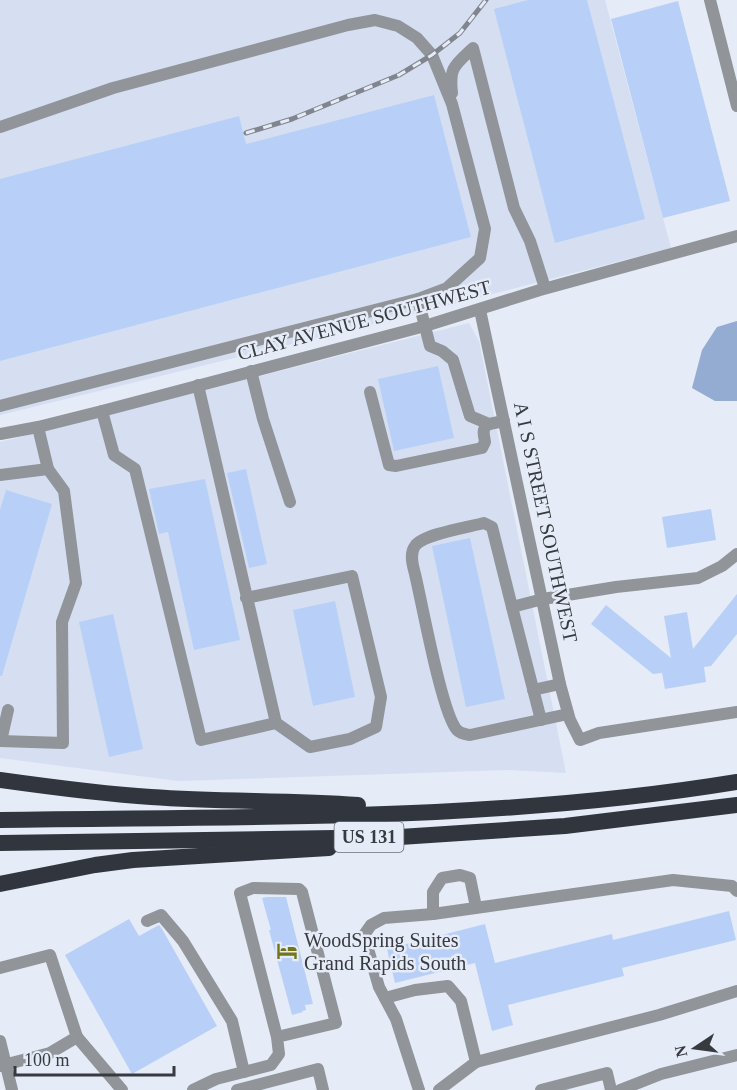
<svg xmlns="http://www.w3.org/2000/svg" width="737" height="1090" font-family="Georgia,serif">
<rect width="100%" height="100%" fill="#e5ebf7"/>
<g fill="#d5dff1">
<polygon points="0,0 605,0 671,248 391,320 0,415"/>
<polygon points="469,323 479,341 566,773 507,770 178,781 0,758 0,442"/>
</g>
<polygon fill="#94abd2" points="737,321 737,401 715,401 692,388 702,350 717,327"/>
<g fill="#b8d0f8">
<polygon points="528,0 587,0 645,219 555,243 494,9"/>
<polygon points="678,1 730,201 663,218 611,19"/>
<polygon points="434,95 471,237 0,361 0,179 239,116 246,144"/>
<polygon points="438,366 454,438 394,451 378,379"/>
<polygon points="246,469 267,564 249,568 227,473"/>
<polygon points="205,479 240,640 194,650 168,532 159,534 149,489"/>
<polygon points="6,490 52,504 2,676 0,676 0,510"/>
<polygon points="711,509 716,540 667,548 662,517"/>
<polygon points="470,538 505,699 466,707 432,546"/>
<polygon points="737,594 737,634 711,666 704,667 706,682 665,689 662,673 653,674 591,624 606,605 671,658 664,616 687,612 693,649"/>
<polygon points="335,601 355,697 313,706 293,610"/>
<polygon points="113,614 143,749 109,757 79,622"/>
<polygon points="267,897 286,897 313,1004 305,1005 306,1010 302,1011 303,1012 292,1015 269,930 271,930 262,898"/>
<polygon points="729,911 736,940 622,968 624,976 508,1005 513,1025 492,1031 475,963 395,983 387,949 485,924 495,963 612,934 613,940"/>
<polygon points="129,919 139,936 159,925 162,929 217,1026 132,1074 65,955"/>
</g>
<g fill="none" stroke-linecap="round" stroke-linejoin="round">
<g stroke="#919499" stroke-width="12">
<polyline points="710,0 737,106"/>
<path d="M 452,93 C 449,67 455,65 473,48 L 514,208 L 530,241 L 545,288"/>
<polyline points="0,127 113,88 348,25 375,20 398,26 417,38 432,55 452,104 485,229 480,258 447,288 418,299"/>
<polyline points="480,310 560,684 570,720 580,740 599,733 737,712"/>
<polyline points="251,371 263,419 290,502"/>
<polyline points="198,385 276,723 310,747 350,739 376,727 381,697 352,576 246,598"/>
<path d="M 370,392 L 389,465 L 396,466 L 482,448 L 485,442 C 484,434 481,429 489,424"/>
<polyline points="0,406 418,299 430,346 442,351 453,360 470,416 489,424 504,421"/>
<polyline points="102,411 114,455 135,469 201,740 276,723"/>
<polyline points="0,434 38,427 102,411 425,326 540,290 737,236"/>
<polyline points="0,475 48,469"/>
<polyline points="512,607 541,720"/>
<polyline points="533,690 560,684"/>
<path d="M 568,714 L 470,735 C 465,734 461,734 457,730 C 442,714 422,603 415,574 C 413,566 409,554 415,546 C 423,534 469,527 484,523 L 492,527 L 512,607 L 543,599 L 616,587 L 698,578 L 722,566 L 737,554"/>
<polyline points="0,741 63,743 62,622 76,583 64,491 48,469 38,427"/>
<polyline points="1,741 8,710"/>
<polyline points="433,914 433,892 442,878 460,875 470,878 476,907"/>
<polyline points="147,921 161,915 183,941 232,1021 244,1072"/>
<polyline points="0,968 50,955 77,1037"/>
<polyline points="385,998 415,990 448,986 461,1001 476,1062 439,1090"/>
<polyline points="0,1041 12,1090"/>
<polyline points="476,1062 659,1015 737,991"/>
<polyline points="0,1066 50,1053 77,1037 122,1090"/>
<polyline points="193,1090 216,1079 271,1065 279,1054 277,1037 240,893 253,888 299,889 302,892 336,1023 277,1037"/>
<polyline points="237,1090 318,1069 323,1090"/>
<polyline points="419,1090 396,1019 379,987 364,935 371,925 384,918 433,914 673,880 732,886 737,891"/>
<polyline points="541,1090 607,1073 611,1090"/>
<polyline points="620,1090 661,1074 737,1055"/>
</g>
<g stroke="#31363e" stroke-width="16">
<path d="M 0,780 C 50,787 100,794 151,797 C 220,802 289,800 358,805"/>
<path d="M 0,820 C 246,816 494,822 737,782"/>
<polyline points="0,843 400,837 565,826 737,805"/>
<polyline points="0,884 95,865 133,860 329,848"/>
</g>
<g stroke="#81858d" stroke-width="5">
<polyline id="rail" points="246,133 292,119 399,75 432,55 460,33 486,0"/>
</g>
<use href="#rail" stroke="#e5ebf7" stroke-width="3" stroke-dasharray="9" stroke-linecap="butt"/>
</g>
<defs>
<g id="hotel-bare" transform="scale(1.62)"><path d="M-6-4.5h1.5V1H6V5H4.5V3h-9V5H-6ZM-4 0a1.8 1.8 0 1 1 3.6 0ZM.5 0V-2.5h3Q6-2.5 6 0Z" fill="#73751b" stroke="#e5ebf7" stroke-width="2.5" paint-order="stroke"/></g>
</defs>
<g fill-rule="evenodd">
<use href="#hotel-bare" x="287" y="951"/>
</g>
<g text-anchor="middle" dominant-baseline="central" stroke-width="5" stroke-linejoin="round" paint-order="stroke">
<rect fill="#e5ebf7" stroke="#6b6f76" stroke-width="1.5" x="334.5" y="822" width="69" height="30" rx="4.5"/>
<g font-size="18" font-weight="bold" fill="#373a3e">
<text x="369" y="837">US 131</text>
</g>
<g font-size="20" fill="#373a3e" stroke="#e5ebf7">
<text transform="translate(364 320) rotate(-15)">CLAY AVENUE SOUTHWEST</text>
<text transform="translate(546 522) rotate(78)">A I S STREET SOUTHWEST</text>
</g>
<g font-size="20" fill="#373a3e" stroke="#e5ebf7" text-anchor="start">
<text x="304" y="940">WoodSpring Suites<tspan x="304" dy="23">Grand Rapids South</tspan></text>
</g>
</g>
<g transform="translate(695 1048) rotate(257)" stroke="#e5ebf7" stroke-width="4.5" paint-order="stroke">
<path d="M0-4.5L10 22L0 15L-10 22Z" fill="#373a3e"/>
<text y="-9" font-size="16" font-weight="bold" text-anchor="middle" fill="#373a3e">N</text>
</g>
<path d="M15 1066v9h159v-9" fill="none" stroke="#373a3e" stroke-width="3"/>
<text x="24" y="1066" font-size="18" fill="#373a3e" stroke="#e5ebf7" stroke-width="4.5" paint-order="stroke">100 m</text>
</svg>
